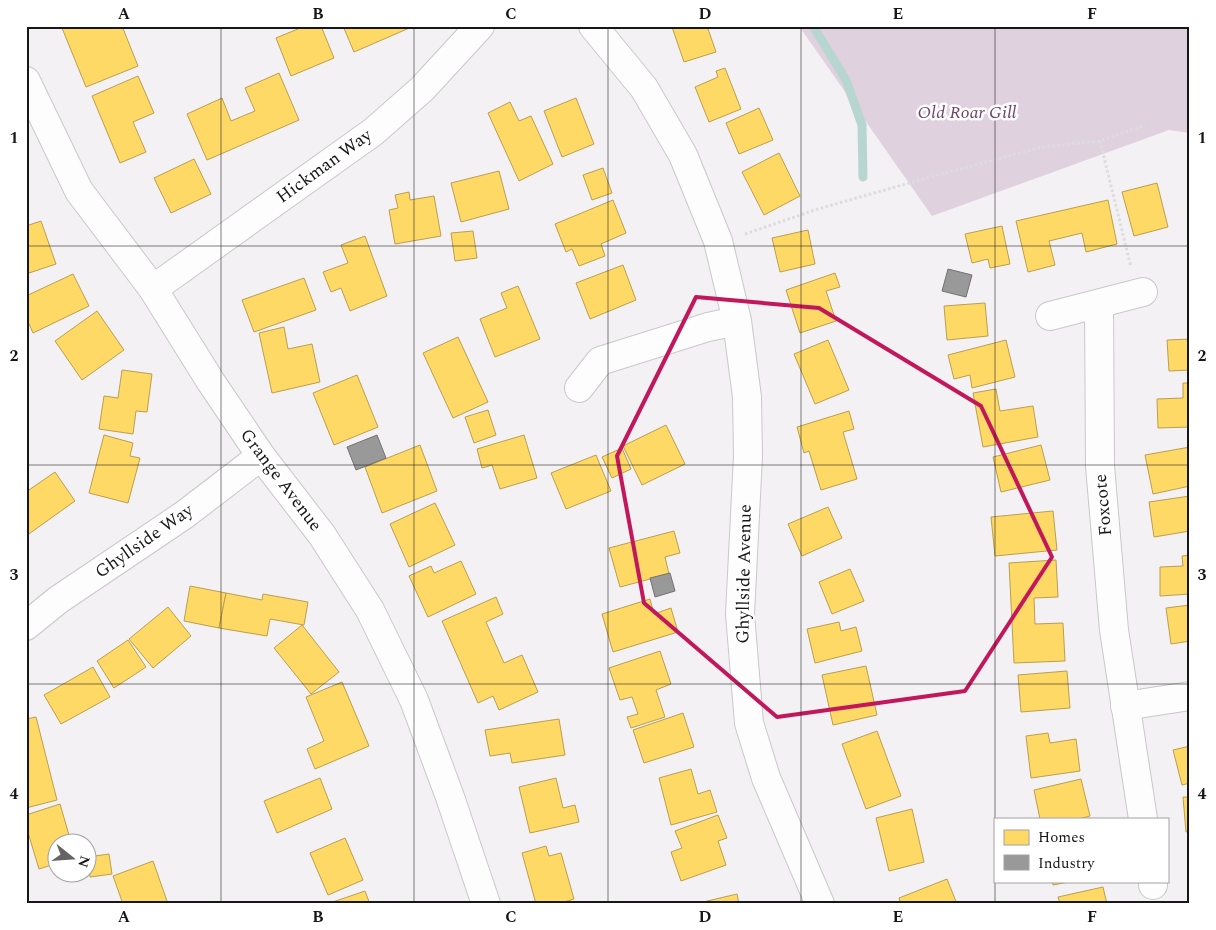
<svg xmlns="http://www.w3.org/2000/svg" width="1216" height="930" font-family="Spectral,serif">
<rect width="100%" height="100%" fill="#f3f1f3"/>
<polygon fill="#dfd1de" points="799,26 1190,26 1190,133 1169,130 932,216"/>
<g fill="#ffd966" stroke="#ba9f4f">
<polygon points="68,26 122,26 138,66 86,87 62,28"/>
<polygon points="305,26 321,26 334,58 291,76 276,38"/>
<polygon points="343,26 414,26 354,52"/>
<polygon points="675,26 707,26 716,52 684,62 672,27"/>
<polygon points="725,68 741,109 709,122 695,87 718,77 716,71"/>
<polygon points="279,73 299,120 207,160 187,114 222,98 231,121 255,111 245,88"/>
<polygon points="138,76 154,113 133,122 146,152 120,163 92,96"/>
<polygon points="576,98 594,144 562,157 544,111"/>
<polygon points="510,102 519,121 531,116 553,164 519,181 488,113"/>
<polygon points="759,108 773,140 739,154 726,123"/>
<polygon points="779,153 800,196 764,215 742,172"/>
<polygon points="194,159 211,194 171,213 154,178"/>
<polygon points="603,168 612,193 592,200 583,175"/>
<polygon points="499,171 509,209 461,222 451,183"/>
<polygon points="1157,183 1168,227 1134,236 1122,192"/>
<polygon points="409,192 410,200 434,196 441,236 395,244 389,210 398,208 395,195"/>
<polygon points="613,200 626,233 601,244 605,256 579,266 572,249 566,252 555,224"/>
<polygon points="1108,200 1117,244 1086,252 1082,233 1049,241 1055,265 1028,272 1016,221"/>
<polygon points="41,221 56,264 26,274 26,226"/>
<polygon points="1002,226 1010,264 990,268 988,259 972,263 965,234"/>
<polygon points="808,230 815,264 780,272 772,238"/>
<polygon points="473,231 477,258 455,261 451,233"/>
<polygon points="365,236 387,296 350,311 341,288 331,292 323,272 348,263 341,245"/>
<polygon points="623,265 636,300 590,319 576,283"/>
<polygon points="835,273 840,287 826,291 836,321 800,333 786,290"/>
<polygon points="73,274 89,306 33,333 26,317 26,296"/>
<polygon points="304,278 316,310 254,332 242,300"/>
<polygon points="518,286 540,339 495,357 480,319 507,308 501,293"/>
<polygon points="985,303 988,336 947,340 944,306"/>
<polygon points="97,311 124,350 82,380 55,341"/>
<polygon points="284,327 288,349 312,344 320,382 272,393 259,333"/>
<polygon points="458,337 488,402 453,418 423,353"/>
<polygon points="1190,339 1190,370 1169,371 1167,340"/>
<polygon points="828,340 849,390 815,404 794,354"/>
<polygon points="1006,340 1015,377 972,388 970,375 954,379 948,355"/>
<polygon points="122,370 152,374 147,412 136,411 133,434 99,429 104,396 118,398"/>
<polygon points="357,375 378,427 334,445 313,393"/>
<polygon points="1183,383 1190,383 1190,427 1158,428 1157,399 1183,398"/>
<polygon points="996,389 1000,411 1033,406 1038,437 983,447 973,393"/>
<polygon points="488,410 496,435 474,443 465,417"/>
<polygon points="849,411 854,429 843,432 857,479 821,490 809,451 804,453 797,427"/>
<polygon points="666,425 685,464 642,485 623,446"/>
<polygon points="104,435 133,443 130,456 140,458 128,503 89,493"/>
<polygon points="524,435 537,478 500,489 492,465 482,468 477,449"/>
<polygon points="420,445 437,491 382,513 365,467"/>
<polygon points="1041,445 1050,480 1001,492 993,457"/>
<polygon points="1190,447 1190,486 1153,494 1145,455"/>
<polygon points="622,448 631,469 612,478 602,457"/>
<polygon points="596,455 611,491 566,509 551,473"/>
<polygon points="55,472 75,501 26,536 26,492"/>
<polygon points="1190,496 1190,531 1154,537 1149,502"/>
<polygon points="435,503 455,545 409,567 390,524"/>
<polygon points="828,507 842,538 802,556 788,524"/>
<polygon points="1053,511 1057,550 995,556 991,517"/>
<polygon points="674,531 680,553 665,557 669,574 620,587 609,548"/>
<polygon points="1190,555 1190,594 1160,596 1160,567 1183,566 1182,556"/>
<polygon points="1056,560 1058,597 1034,598 1035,624 1063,623 1065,661 1014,663 1009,563"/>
<polygon points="461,561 476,594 428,617 409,576 431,566 434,573"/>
<polygon points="850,569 864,601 832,614 819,582"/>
<polygon points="190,586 226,593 219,628 184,621"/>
<polygon points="226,593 262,600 263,594 308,602 304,625 270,619 267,636 219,628"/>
<polygon points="496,597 503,614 486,622 504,663 522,655 538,692 499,710 493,696 478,703 442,621"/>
<polygon points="650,599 654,614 671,608 678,632 613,652 602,614"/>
<polygon points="1190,605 1190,641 1171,644 1166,608"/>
<polygon points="168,607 191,636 153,668 129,639"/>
<polygon points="839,622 841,631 856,627 862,651 815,663 807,629"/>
<polygon points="302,625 339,672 311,694 274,648"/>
<polygon points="128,640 146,667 114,688 97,661"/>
<polygon points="660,651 671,684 656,690 665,717 631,728 627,717 638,714 632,697 620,700 609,668"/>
<polygon points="866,666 877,715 833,725 822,675"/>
<polygon points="93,667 110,697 61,724 44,695"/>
<polygon points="1067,671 1070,708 1021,712 1018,675"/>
<polygon points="342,682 369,746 315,769 307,749 324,741 306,697"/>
<polygon points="683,713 694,747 644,763 633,730"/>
<polygon points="36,717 57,800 26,808 26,719"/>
<polygon points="559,719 565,755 512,763 510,753 490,756 485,730"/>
<polygon points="877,731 901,796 866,809 842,744"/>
<polygon points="1048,733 1050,743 1076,739 1080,771 1031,778 1026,736"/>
<polygon points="1190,746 1190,783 1182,785 1173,750"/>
<polygon points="691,769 698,794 710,790 717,812 671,825 659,778"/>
<polygon points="320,778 332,809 277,833 264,801"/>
<polygon points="556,778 563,808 575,805 579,822 530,833 519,787"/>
<polygon points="1081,779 1090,816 1079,819 1040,819 1034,790"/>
<polygon points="1183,797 1190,797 1190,831 1186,832"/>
<polygon points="60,804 71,842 58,842 58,863 39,869 26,826 26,815"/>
<polygon points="912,809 924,862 889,871 876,818"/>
<polygon points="718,815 727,838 718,841 726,865 681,881 671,852 682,848 675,831"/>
<polygon points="345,838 363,880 328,895 310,853"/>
<polygon points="546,846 549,856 561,853 574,899 558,904 536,904 522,853"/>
<polygon points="109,854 112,874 90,877 88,857"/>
<polygon points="153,861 168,904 123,904 113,876"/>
<polygon points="947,879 957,904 901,904 899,898"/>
<polygon points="1052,881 1074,881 1053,885"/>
<polygon points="1103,887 1107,904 1060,904 1058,897"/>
<polygon points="365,891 370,904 327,904"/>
<polygon points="737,894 739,904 704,904 703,902"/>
</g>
<g fill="#999" stroke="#727272">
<polygon points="948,269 972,275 966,297 942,291"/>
<polygon points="377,435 386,458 356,470 347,447"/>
<polygon points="670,573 675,591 655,597 650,578"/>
</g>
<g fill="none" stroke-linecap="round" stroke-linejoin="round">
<polyline stroke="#b8d6d0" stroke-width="9" points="813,26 846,80 862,125 863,177"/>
<g stroke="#cac8ca" stroke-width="30">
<g id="street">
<polyline points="593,26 644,88 683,155 718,241 737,321 747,397 748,456 740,614 749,723 766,778 820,904"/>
<polyline points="26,81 79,191 153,289 211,382 261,456 322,535 370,610 414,700 450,797 486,904"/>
<polyline points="153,289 373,132 422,89 480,26"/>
<polyline points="1099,304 1100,466 1114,630 1143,819"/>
<polyline points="1050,316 1143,292"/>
<polyline points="579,388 600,361 708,327 737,321"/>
<polyline points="26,626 58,600 184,515 261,456"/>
<polyline points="1125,706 1190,696"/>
<polyline points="1153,881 1153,885"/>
</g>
</g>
<g stroke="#dddcdd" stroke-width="3" stroke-dasharray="2.5 2.5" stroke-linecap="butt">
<polyline points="1100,141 1131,267"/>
<polyline points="745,234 818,209 934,176 1042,147 1100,141 1145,125"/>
</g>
<use href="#street" stroke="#fdfdfd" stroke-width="28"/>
</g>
<path fill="none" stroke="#c2185b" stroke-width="4" stroke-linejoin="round" d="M 696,297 L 819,308 L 981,406 L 1052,557 L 965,691 L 777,717 L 644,603 L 617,456 Z"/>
<path fill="none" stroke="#181718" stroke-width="1" stroke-opacity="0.55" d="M 221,26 L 221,904M 414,26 L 414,904M 608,26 L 608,904M 801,26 L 801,904M 995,26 L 995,819M 26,246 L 1190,246M 26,465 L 1190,465M 26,684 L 1190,684M 995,881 L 995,904"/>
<g text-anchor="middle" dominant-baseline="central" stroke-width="5" stroke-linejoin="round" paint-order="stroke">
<g font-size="18" font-style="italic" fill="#6f466b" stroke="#fff">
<text x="967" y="112">Old Roar Gill</text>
</g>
<g font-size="18" fill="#181718" stroke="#fff">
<text transform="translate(324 166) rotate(-36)">Hickman Way</text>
<text transform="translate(281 480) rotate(53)">Grange Avenue</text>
<text transform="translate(1103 505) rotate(-95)">Foxcote</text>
<text transform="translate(144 541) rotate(-35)">Ghyllside Way</text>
<text transform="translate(744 574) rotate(-89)">Ghyllside Avenue</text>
</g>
</g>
<rect width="1216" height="930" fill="none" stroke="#ffffff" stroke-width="55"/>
<rect x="994" y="818" width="175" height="65" fill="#ffffff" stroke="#a3a2a3"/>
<rect x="1004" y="830" width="25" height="15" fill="#ffd966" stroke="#a3a2a3"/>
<text x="1038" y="842" font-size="15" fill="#181718">Homes</text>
<rect x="1004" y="855" width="25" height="15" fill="#999999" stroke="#a3a2a3"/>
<text x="1038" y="868" font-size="15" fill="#181718">Industry</text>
<g transform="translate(72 858) rotate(107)"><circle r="24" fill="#ffffff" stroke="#a3a2a3"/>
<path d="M0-4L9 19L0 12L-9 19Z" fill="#656365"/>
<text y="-8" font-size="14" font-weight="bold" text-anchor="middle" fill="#181718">N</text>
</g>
<rect x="28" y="28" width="1160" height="874" fill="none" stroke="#181718" stroke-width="2"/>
<g font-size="16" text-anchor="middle" font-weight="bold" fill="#181718">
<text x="124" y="19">A</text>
<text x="318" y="19">B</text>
<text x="511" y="19">C</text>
<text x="705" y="19">D</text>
<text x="898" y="19">E</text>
<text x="1092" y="19">F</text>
<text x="14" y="143">1</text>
<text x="1202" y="143">1</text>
<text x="14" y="361">2</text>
<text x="1202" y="361">2</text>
<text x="14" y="580">3</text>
<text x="1202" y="580">3</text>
<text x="14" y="799">4</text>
<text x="1202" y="799">4</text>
<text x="124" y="922">A</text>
<text x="318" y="922">B</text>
<text x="511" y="922">C</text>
<text x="705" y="922">D</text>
<text x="898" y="922">E</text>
<text x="1092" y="922">F</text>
</g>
</svg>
